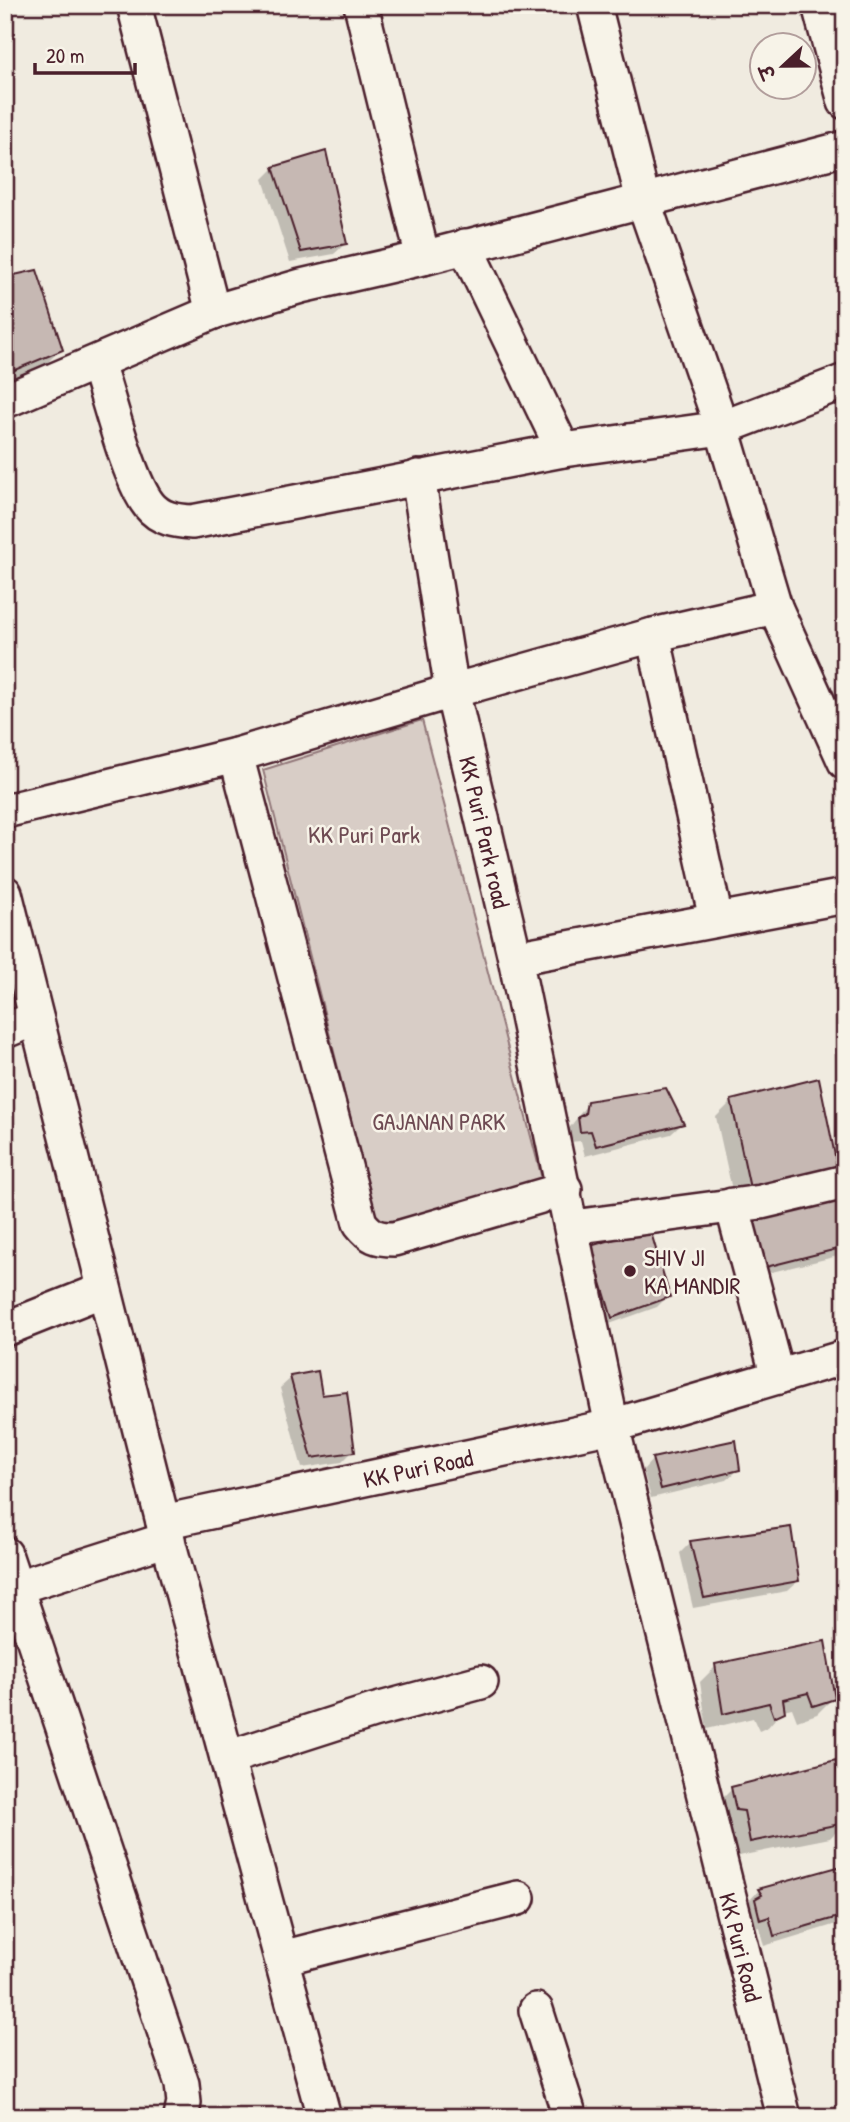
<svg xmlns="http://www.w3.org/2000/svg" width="850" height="2122" font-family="'Patrick Hand','Playpen Sans Deva',sans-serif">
<rect width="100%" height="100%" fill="#f0ebe0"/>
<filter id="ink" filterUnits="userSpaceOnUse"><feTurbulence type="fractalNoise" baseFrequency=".0143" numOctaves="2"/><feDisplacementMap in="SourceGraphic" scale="14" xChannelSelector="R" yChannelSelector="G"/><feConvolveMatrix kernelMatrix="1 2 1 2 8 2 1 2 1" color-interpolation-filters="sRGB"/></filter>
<g filter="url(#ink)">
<polygon fill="#d8cdc6" stroke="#917678" stroke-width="2" points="422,720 546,1194 377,1223 263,770"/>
<g fill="#0003">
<polygon points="274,168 345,244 334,254 290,262 263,179"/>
<polygon points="5,279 61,349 45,365 5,382"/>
<polygon points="732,1101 837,1174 736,1208 716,1117"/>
<polygon points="588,1103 682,1124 671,1134 585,1156 581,1141 569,1142 568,1130"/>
<polygon points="845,1228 845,1249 838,1256 751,1277 738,1231"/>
<polygon points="591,1247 668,1296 657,1307 601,1327"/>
<polygon points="291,1378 320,1397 353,1451 342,1462 302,1468 280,1388"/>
<polygon points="653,1459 738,1470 727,1480 651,1498 643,1470"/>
<polygon points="690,1543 798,1581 787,1591 693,1608 680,1553"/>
<polygon points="716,1666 833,1698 817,1714 797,1721 792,1708 783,1710 768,1727 759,1731 753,1718 707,1729 700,1682"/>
<polygon points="835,1762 845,1823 830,1838 734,1857 716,1805 732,1789"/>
<polygon points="845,1867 843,1922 764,1946 759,1927 750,1929 745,1911 751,1905 749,1901 759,1890"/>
</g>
<g fill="#c6b8b3" stroke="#4a1f2b" stroke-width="2">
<polygon points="326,151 347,244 301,252 273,167"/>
<polygon points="37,270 63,350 5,374 5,277"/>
<polygon points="819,1078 839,1175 751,1193 731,1100"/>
<polygon points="666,1088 684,1124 596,1146 591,1131 580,1132 578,1117 585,1114 587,1101"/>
<polygon points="839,1195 845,1220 845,1247 762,1268 748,1218"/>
<polygon points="650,1229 670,1297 612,1318 590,1246"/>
<polygon points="318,1371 322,1395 347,1392 355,1452 312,1458 290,1376"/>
<polygon points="736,1440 740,1470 661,1489 652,1458"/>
<polygon points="791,1527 799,1581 704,1598 690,1541"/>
<polygon points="825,1641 835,1699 813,1706 808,1693 783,1699 785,1712 774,1717 769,1703 723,1714 715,1664"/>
<polygon points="836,1760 845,1823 750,1842 744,1811 736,1810 731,1787"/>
<polygon points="845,1865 845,1915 774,1936 769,1917 760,1920 755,1899 762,1895 758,1889"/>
</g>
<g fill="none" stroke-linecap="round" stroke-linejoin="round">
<g stroke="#4a1f2b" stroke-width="38">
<g id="street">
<polyline points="134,5 213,312"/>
<polyline points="361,5 423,258"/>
<polyline points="594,5 643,200 722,428 775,607 845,762"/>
<polyline points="819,5 845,102"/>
<polyline points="465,246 563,450"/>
<path d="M 97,363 C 109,398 128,479 149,505 C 160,519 176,521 192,522 L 563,450 L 722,428 L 845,381"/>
<polyline points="5,401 213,312 301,286 423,258 845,148"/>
<polyline points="418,477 452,691 653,635 775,607"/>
<polyline points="653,635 716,919"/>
<path d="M 236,755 L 360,1223 C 371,1237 377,1239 394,1239 L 565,1189"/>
<polyline points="5,811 236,755 452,691 515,958 612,1426 845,1357"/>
<polyline points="5,893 163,1522 612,1426 784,2117"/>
<polyline points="515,958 845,896"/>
<polyline points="5,1031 36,1018"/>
<polyline points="732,1205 778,1377"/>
<polyline points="573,1227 761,1202 845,1182"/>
<polyline points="5,1329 103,1290"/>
<polyline points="163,1522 324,2117"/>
<polyline points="5,1554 182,2084 184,2103 181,2117"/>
<polyline points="17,1587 168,1539"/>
<polyline points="227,1758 373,1711 481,1682"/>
<polyline points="282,1958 518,1898"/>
<polyline points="536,2010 570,2117"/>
</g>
</g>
<use href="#street" stroke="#f7f3e8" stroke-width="33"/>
</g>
</g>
<circle fill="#4a1f2b" stroke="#f7f3e8" stroke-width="2.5" cx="630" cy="1271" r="7"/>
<g text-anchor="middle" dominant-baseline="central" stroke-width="5" stroke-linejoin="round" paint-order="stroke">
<g font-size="24" fill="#4a1f2b" stroke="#f7f3e8">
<text transform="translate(485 832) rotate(77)">KK Puri Park road</text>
<text transform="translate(418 1468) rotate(-12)">KK Puri Road</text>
<text transform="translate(741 1947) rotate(76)">KK Puri Road</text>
</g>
<g font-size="24" fill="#6e4a52" stroke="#f7f3e8">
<text x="364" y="834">KK Puri Park</text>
<text x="439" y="1121">GAJANAN PARK</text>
</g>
<g font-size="24" fill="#4a1f2b" stroke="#f7f3e8" text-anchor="start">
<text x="644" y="1257">SHIV JI<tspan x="644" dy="28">KA MANDIR</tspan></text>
</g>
</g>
<rect width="850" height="2122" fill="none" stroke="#f7f3e8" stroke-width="28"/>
<rect x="14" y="14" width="822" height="2094" fill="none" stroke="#4a1f2b" stroke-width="2.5" filter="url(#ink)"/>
<g transform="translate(783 66) rotate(248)"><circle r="33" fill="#f7f3e8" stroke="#b29e9c" stroke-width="2"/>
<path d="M0-5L12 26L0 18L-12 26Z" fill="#4a1f2b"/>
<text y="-10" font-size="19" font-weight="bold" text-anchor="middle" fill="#4a1f2b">उ</text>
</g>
<path d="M35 63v10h100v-10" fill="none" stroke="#4a1f2b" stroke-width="3.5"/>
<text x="46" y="63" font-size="21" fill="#4a1f2b" stroke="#f7f3e8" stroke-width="5" paint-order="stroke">20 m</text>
</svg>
